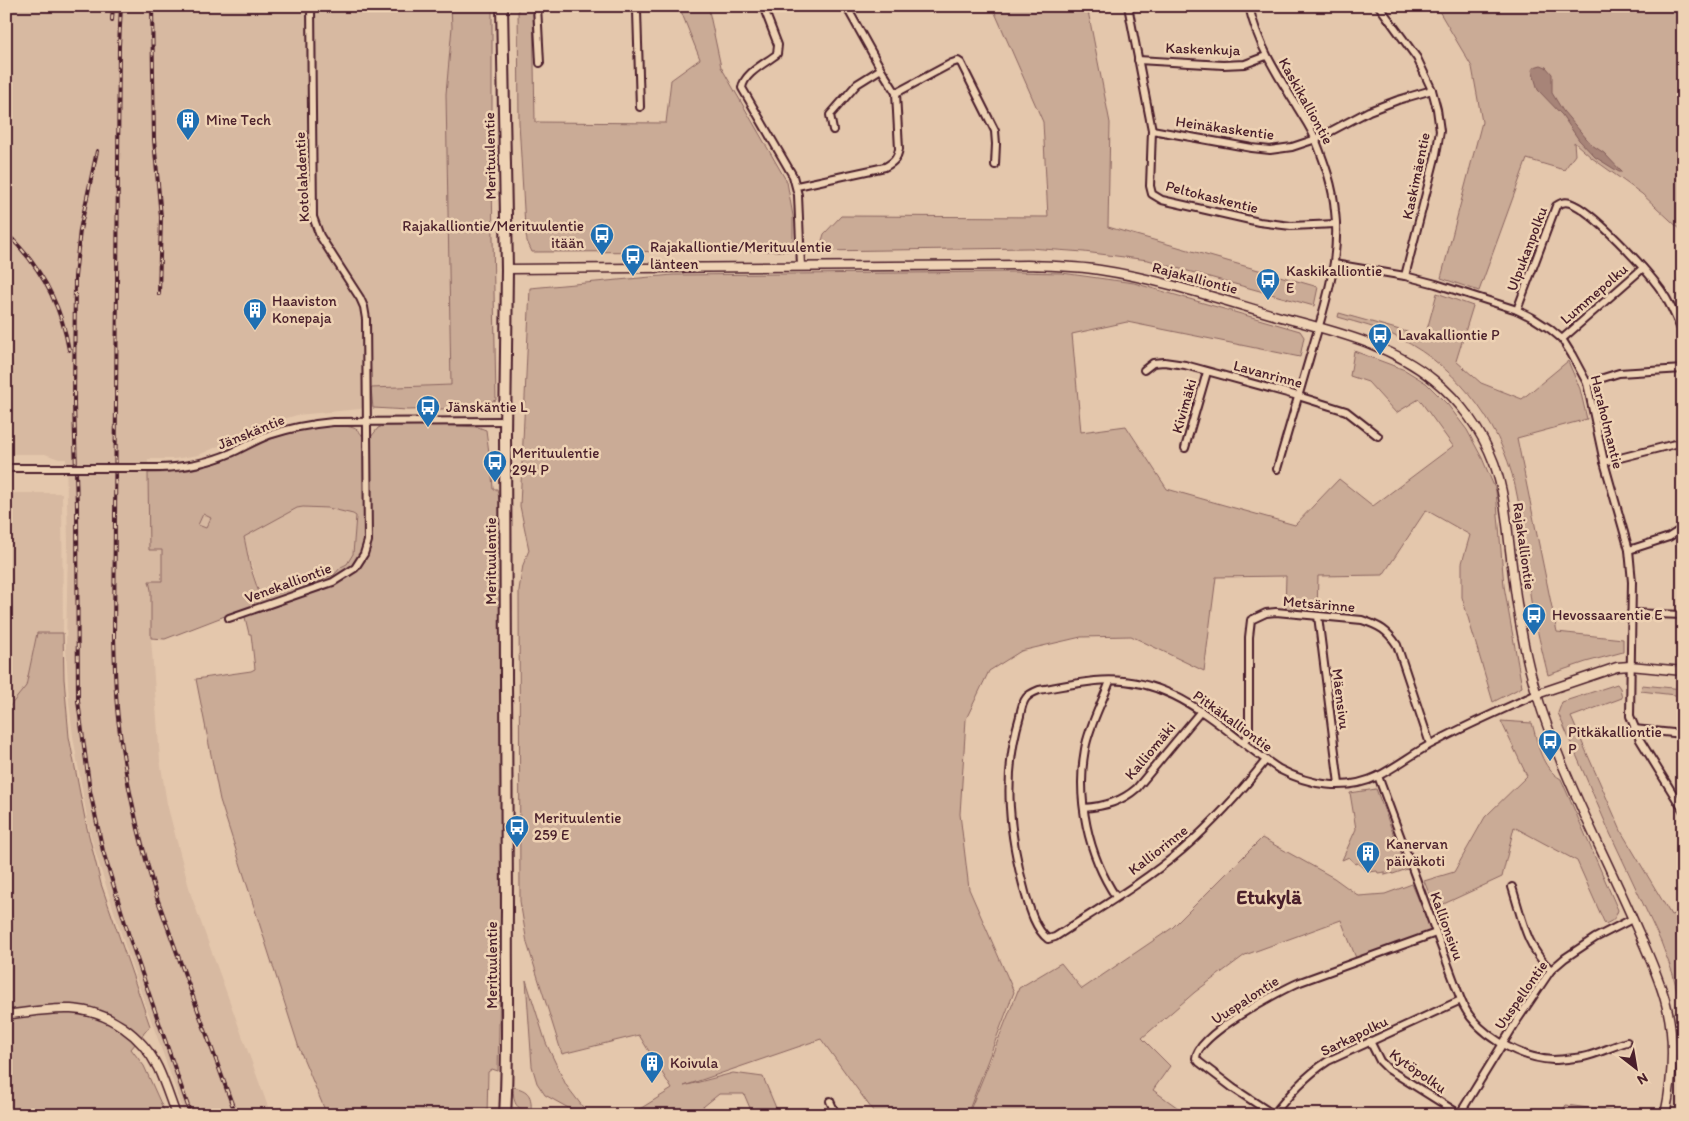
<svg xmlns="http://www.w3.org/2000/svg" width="1689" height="1121" font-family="Itim,sans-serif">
<rect width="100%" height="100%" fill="#e4c7ac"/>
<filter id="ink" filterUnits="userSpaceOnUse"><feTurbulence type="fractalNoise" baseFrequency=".02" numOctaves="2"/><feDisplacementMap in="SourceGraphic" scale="10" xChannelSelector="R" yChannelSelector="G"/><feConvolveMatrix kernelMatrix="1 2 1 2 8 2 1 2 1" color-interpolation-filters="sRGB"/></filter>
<g filter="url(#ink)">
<g fill="#d7b9a1">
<polygon points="6,6 451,6 452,27 446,94 451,385 363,388 362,408 360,409 297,415 264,425 199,455 174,459 148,459 149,549 162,550 162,581 149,582 151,590 151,638 160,760 167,804 191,895 271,1115 185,1115 130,961 96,854 89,829 73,736 69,702 66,648 68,543 66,459 59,459 45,454 6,454"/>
<polygon points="6,493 62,493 63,633 37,633 26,686 6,711"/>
<polygon points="303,507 328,508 353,514 356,516 353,554 347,564 341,567 334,575 277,592 272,592 260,596 244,537 297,508"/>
<polygon points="203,514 211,517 206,528 198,525"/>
</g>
<g fill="#caab96" stroke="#8a6560" fill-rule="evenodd">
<polygon points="451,6 492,6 492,182 496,400 474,408 408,410 373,408 371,388 451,385 446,94 452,27"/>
<polygon points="518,6 533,6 535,122 666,123 671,80 700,59 679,6 708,6 721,67 787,182 793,216 793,251 532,252 527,241 525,227 519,122"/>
<polygon points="992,6 1087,6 1110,123 1108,227 1318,287 1314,306 1148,260 1084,252 1029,248 819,251 824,234 841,216 1048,217 1043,122"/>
<polygon points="1436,6 1683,6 1683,232 1642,194 1592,158 1574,142 1575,155 1564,170 1527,159 1479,291 1441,278 1482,122 1472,67"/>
<polygon points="1012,272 1062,273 1134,283 1300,331 1304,337 1300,357 1127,322 1072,334 1081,432 1126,426 1167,489 1295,525 1339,479 1373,506 1453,446 1419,399 1396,413 1368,382 1350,376 1354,351 1405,370 1426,383 1448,405 1467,430 1482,458 1496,491 1504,586 1522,687 1493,702 1462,597 1462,563 1470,535 1426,510 1383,575 1318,576 1317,612 1285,609 1286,576 1216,577 1204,671 1131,636 1081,637 1021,651 989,671 966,719 960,814 969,889 1014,992 967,1115 876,1115 821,1039 684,1086 733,1073 763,1077 779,1115 753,1115 744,1094 719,1094 693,1115 630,1115 672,1089 639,1035 562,1054 527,943 520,901 519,590 523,565 529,550 520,506 530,288 673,275"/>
<path d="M 1437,293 L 1473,306 L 1456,361 L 1481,383 L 1522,399 L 1568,361 L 1580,389 L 1587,419 L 1517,438 L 1557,632 L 1623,639 L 1623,652 L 1586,662 L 1548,675 C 1542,651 1536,626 1531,601 C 1526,568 1524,533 1518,500 C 1506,430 1462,370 1399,338 C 1380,328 1358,323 1338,317 L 1339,313 L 1425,337 Z"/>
<path d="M 442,425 L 478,427 L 486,430 L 492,475 L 493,489 L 497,489 L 500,503 L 503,860 L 498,1071 L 492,1069 L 488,1072 L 487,1115 L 327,1115 L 299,1048 L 220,800 L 196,679 L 251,671 L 255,669 L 251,634 L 249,634 L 243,609 L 165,639 L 151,638 L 151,590 L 149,581 L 162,581 L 162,550 L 149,550 L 148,473 C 171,473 192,471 213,464 C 227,460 239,453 252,447 C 277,435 305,428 333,426 C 345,426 357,425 363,437 L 371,437 L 378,428 L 383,426 ZM 303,507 L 328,508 L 353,514 L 356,516 L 353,554 L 347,564 L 341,567 L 334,575 L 260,596 L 250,566 L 244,537 L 297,508 ZM 203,514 L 211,518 L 206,528 L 198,525 Z"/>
<polygon points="37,633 63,633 64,679 69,737 86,824 101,884 150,1026 131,1049 144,1066 166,1115 6,1115 6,711 26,686"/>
<polygon points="1617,684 1620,688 1622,698 1571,717 1622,833 1671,915 1683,911 1683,1018 1673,974 1661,942 1609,831 1558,713 1562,702"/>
<polygon points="1642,685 1683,689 1683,696 1641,691"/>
<path d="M 1501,721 L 1532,723 C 1538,744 1541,768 1561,779 L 1618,910 C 1615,919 1613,921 1605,924 L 1577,861 L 1514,827 L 1502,877 L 1435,908 L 1424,881 L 1454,872 L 1485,817 L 1527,776 Z"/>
<polygon points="1376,789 1407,869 1393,874 1392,873 1385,875 1385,872 1378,873 1377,871 1369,872 1357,863 1355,864 1349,857 1342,860 1356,829 1350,793"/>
<polygon points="1262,838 1334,878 1359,896 1385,894 1412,884 1432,931 1356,958 1341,920 1245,955 1195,992 1142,1038 1170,1066 1153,1090 1188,1115 968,1115 1019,988 1061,963 1082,989 1172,928"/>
<polygon points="526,980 546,1043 566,1085 589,1115 581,1115 545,1095 537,1083 532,1066"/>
<path d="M 513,1087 C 529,1090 532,1096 531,1111 C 514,1109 514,1103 513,1087 Z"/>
<polygon points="1566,1105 1642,1115 1560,1115"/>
</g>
<polygon fill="#a78478" stroke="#825c59" points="1541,65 1546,67 1552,74 1552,93 1563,111 1592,145 1604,153 1622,172 1619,172 1595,157 1579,140 1562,115 1538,90 1532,70 1534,67"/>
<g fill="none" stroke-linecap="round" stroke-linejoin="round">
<g stroke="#4a1f2b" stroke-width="10">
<g id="minor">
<polyline points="537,6 540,63"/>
<polyline points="635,6 637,11 640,107"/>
<path d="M 763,6 L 778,45 L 777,54 C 766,63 744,73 742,88 L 793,176 L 798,195 L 801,266"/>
<polyline points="1128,6 1152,130 1150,186 1152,194 1162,200 1259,222 1291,226 1336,224"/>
<path d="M 1249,6 C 1257,43 1276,73 1296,105 C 1303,117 1312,129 1316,141 C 1325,164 1333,186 1335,211 C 1341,260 1324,309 1310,356 C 1299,393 1288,431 1277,469"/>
<polyline points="1379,6 1417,58 1432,90 1437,109 1440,131 1436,154 1405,276"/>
<polyline points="1138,60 1223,65 1245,64 1266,56"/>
<polyline points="896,93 952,63 958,61 961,63 995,131 996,144 995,165"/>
<polyline points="833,130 830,115 857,84 881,69"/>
<polyline points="1152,130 1252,148 1270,150 1292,147 1316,139 1369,111 1398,100 1432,90"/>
<path d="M 797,186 L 885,167 C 894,162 897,159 899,149 L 896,93 L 881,69 L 846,6"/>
<polyline points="1334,264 1405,276 1436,284 1517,310 1533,318 1550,329 1562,339 1572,355 1587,383 1604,462 1629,550 1632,582 1630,716 1640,740 1683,810"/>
<path d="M 1517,310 L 1556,206 C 1560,203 1565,201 1570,203 C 1592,210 1646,269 1661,290 C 1670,303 1677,319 1683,334"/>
<polyline points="1562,339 1643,268"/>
<polyline points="1144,370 1153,363 1164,362 1185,365 1298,396 1346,411 1378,436"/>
<polyline points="1587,383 1619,373 1683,369"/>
<polyline points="1185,448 1207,372"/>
<polyline points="1604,462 1683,442"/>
<polyline points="6,468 59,468"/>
<path d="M 160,468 C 185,467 208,463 231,453 C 244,447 256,440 269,435 C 290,428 311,424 333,422 L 506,421"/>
<polyline points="1629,550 1669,537 1683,528"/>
<polyline points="1631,613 1683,615"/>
<polyline points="1318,616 1339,784"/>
<polyline points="229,618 333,582 355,568 364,554 368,541 366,319 364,307 360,298 320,236 313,217 311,6"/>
<path d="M 1110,681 C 1102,703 1089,726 1085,749 C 1076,799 1088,855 1116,897"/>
<polyline points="1634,729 1683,734"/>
<path d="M 1243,742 L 1248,736 L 1249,728 L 1249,637 L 1251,620 L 1266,613 L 1276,612 L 1362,620 C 1380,626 1387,630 1397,645 L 1430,744"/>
<path d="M 1266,760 C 1241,792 1213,823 1182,850 C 1143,883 1098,909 1055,937 L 1048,939 C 1036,930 1030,910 1026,896 C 1009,836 1002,776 1020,716 C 1021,710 1022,703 1026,698 C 1029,694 1034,692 1039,690 C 1057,687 1076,683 1095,681 C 1175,673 1219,729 1279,769 C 1309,785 1345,792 1378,776 C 1398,766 1416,751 1437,741 C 1469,724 1504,709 1537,694"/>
<path d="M 1378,776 L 1461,1000 C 1474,1033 1518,1058 1553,1060 C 1562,1060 1574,1058 1583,1057 C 1598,1054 1612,1046 1627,1042"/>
<path d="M 1084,808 C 1105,806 1121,802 1137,788 L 1201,711"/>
<path d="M 1512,887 C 1522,918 1526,947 1551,970"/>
<polyline points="1370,1041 1380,1061 1388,1069 1461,1115"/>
<polyline points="830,1101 836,1115"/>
<path d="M 1273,1115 C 1290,1094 1305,1076 1328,1061 L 1461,1000"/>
<path d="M 1274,1115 L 1233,1088 L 1199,1062 L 1196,1058 C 1197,1035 1279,991 1300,982 L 1436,933"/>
<polyline points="1459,1115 1518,1019 1551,970 1565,958 1595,938 1632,919"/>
</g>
</g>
<g stroke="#4a1f2b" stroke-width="11">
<g id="tertiary">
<path d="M 507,269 L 1027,265 C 1051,266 1076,266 1100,270 C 1160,279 1219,299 1277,316 C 1332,331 1389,343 1434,380 C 1460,401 1482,431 1494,463 C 1503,488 1506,514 1509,541 C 1514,583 1519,626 1529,667 C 1551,754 1595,834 1631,915 C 1643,943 1657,971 1665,1000 C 1676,1038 1673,1077 1665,1115"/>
<polyline points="1537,694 1617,667 1630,666 1683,671"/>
<path d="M 6,1015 C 27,1012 49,1008 71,1009 C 108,1011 142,1035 158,1068 C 165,1083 170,1099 176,1115"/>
</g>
</g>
<g stroke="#4a1f2b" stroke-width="14">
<path id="primary" d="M 502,6 L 507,269 L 505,434 L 507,911 C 506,979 509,1047 505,1115"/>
</g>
<use href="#minor" stroke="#eed2b4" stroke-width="6"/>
<use href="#tertiary" stroke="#eed2b4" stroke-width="8"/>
<use href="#primary" stroke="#eed2b4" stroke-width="10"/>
<g stroke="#4a1f2b" stroke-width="4">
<g id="rail">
<path d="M 121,6 L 119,46 L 114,637 C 115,664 115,691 118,718 C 125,779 139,839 157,898 L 236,1115"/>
<polyline points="152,6 154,140 161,217 159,294"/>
<polyline points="112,20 113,6"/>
<polyline points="97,151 80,230 75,277 74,404 77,506 78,701 90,791 103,851 129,936 191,1115"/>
<path d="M 6,233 C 40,265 61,304 69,350"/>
</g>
</g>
<use href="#rail" stroke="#eed2b4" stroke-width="2" stroke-dasharray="5.5" stroke-linecap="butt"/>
<g stroke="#4a1f2b" stroke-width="10" stroke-linecap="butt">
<polyline id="minor-bridge" points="59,468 160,468"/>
</g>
<use href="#minor-bridge" stroke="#eed2b4" stroke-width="6"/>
</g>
</g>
<defs>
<g id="building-pin" transform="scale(1.25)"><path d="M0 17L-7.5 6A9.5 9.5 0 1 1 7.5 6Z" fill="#1f6fb2" stroke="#eed2b4"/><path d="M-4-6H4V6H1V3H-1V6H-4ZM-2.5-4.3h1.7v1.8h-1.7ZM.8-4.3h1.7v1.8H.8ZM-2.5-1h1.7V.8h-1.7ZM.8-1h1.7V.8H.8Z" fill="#fff"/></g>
<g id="bus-pin" transform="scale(1.25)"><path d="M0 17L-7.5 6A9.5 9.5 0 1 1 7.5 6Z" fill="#1f6fb2" stroke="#eed2b4"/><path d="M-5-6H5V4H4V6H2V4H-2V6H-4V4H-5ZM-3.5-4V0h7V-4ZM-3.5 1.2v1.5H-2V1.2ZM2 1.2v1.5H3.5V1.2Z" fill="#fff"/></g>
</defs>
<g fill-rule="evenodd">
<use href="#building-pin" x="188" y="120"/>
<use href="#bus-pin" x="602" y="235"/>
<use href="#bus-pin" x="633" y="256"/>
<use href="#bus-pin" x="1268" y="280"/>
<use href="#building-pin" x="255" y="310"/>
<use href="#bus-pin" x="1380" y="335"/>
<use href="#bus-pin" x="428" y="407"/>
<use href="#bus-pin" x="495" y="462"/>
<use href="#bus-pin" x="1534" y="615"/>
<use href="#bus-pin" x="1550" y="741"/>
<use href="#bus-pin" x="517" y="827"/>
<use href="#building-pin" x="1368" y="853"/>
<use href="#building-pin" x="652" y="1063"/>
</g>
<g text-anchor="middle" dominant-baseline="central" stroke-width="5" stroke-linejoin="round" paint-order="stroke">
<g font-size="15" fill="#4a1f2b" stroke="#eed2b4">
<text transform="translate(1203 49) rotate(2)">Kaskenkuja</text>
<text transform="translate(1306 101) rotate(61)">Kaskikalliontie</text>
<text transform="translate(1225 128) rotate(8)">Heinäkaskentie</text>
<text transform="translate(490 156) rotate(-91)">Merituulentie</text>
<text transform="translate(1416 176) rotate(-78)">Kaskimäentie</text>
<text transform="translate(302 177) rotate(-93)">Kotolahdentie</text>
<text transform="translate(1212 197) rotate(14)">Peltokaskentie</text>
<text transform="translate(1527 249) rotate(-69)">Ulpukanpolku</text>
<text transform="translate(1195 278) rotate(15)">Rajakalliontie</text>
<text transform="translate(1594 294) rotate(-41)">Lummepolku</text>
<text transform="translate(1268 374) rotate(15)">Lavanrinne</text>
<text transform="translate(1184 406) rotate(-74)">Kivimäki</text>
<text transform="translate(1607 422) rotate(76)">Haraholmantie</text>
<text transform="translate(251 432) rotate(-22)">Jänskäntie</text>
<text transform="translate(1524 546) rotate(82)">Rajakalliontie</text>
<text transform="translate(491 561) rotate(-90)">Merituulentie</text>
<text transform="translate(288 583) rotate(-20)">Venekalliontie</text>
<text transform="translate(1319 604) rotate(5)">Metsärinne</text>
<text transform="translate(1341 699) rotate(83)">Mäensivu</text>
<text transform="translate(1233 721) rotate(36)">Pitkäkalliontie</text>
<text transform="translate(1150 751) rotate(-50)">Kalliomäki</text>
<text transform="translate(1158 850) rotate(-38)">Kalliorinne</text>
<text transform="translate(1447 926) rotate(70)">Kallionsivu</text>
<text transform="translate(492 965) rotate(-90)">Merituulentie</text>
<text transform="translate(1521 995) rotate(-55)">Uuspellontie</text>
<text transform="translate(1245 1000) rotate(-33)">Uuspalontie</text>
<text transform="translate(1354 1036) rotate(-26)">Sarkapolku</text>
<text transform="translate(1418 1071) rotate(35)">Kytöpolku</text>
</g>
<g font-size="15" fill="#4a1f2b" stroke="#eed2b4" text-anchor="start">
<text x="206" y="120">Mine Tech</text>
<text x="584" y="226" text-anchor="end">Rajakalliontie/Merituulentie<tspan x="584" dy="17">itään</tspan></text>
<text x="650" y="247">Rajakalliontie/Merituulentie<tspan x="650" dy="17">länteen</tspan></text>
<text x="1286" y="271">Kaskikalliontie<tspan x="1286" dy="17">E</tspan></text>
<text x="272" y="301">Haaviston<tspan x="272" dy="17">Konepaja</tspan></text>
<text x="1398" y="335">Lavakalliontie P</text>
<text x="446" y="407">Jänskäntie L</text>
<text x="512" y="453">Merituulentie<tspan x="512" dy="17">294 P</tspan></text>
<text x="1552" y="615">Hevossaarentie E</text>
<text x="1568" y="732">Pitkäkalliontie<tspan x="1568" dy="17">P</tspan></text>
<text x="534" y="818">Merituulentie<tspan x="534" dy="17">259 E</tspan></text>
<text x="1386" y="844">Kanervan<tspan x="1386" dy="17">päiväkoti</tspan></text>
<text x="670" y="1063">Koivula</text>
</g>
<g font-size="20" font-weight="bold" fill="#4a1f2b" stroke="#eed2b4">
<text x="1269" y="897">Etukylä</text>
</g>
</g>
<rect width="1689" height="1121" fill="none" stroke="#eed2b4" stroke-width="25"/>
<rect x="12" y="12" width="1664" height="1096" fill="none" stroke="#4a1f2b" stroke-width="2" filter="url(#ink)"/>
<g transform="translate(1636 1068) rotate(149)" stroke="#eed2b4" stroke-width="4" paint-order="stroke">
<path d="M0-4L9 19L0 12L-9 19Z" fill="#4a1f2b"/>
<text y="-8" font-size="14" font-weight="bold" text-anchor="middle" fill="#4a1f2b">N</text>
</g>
</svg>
